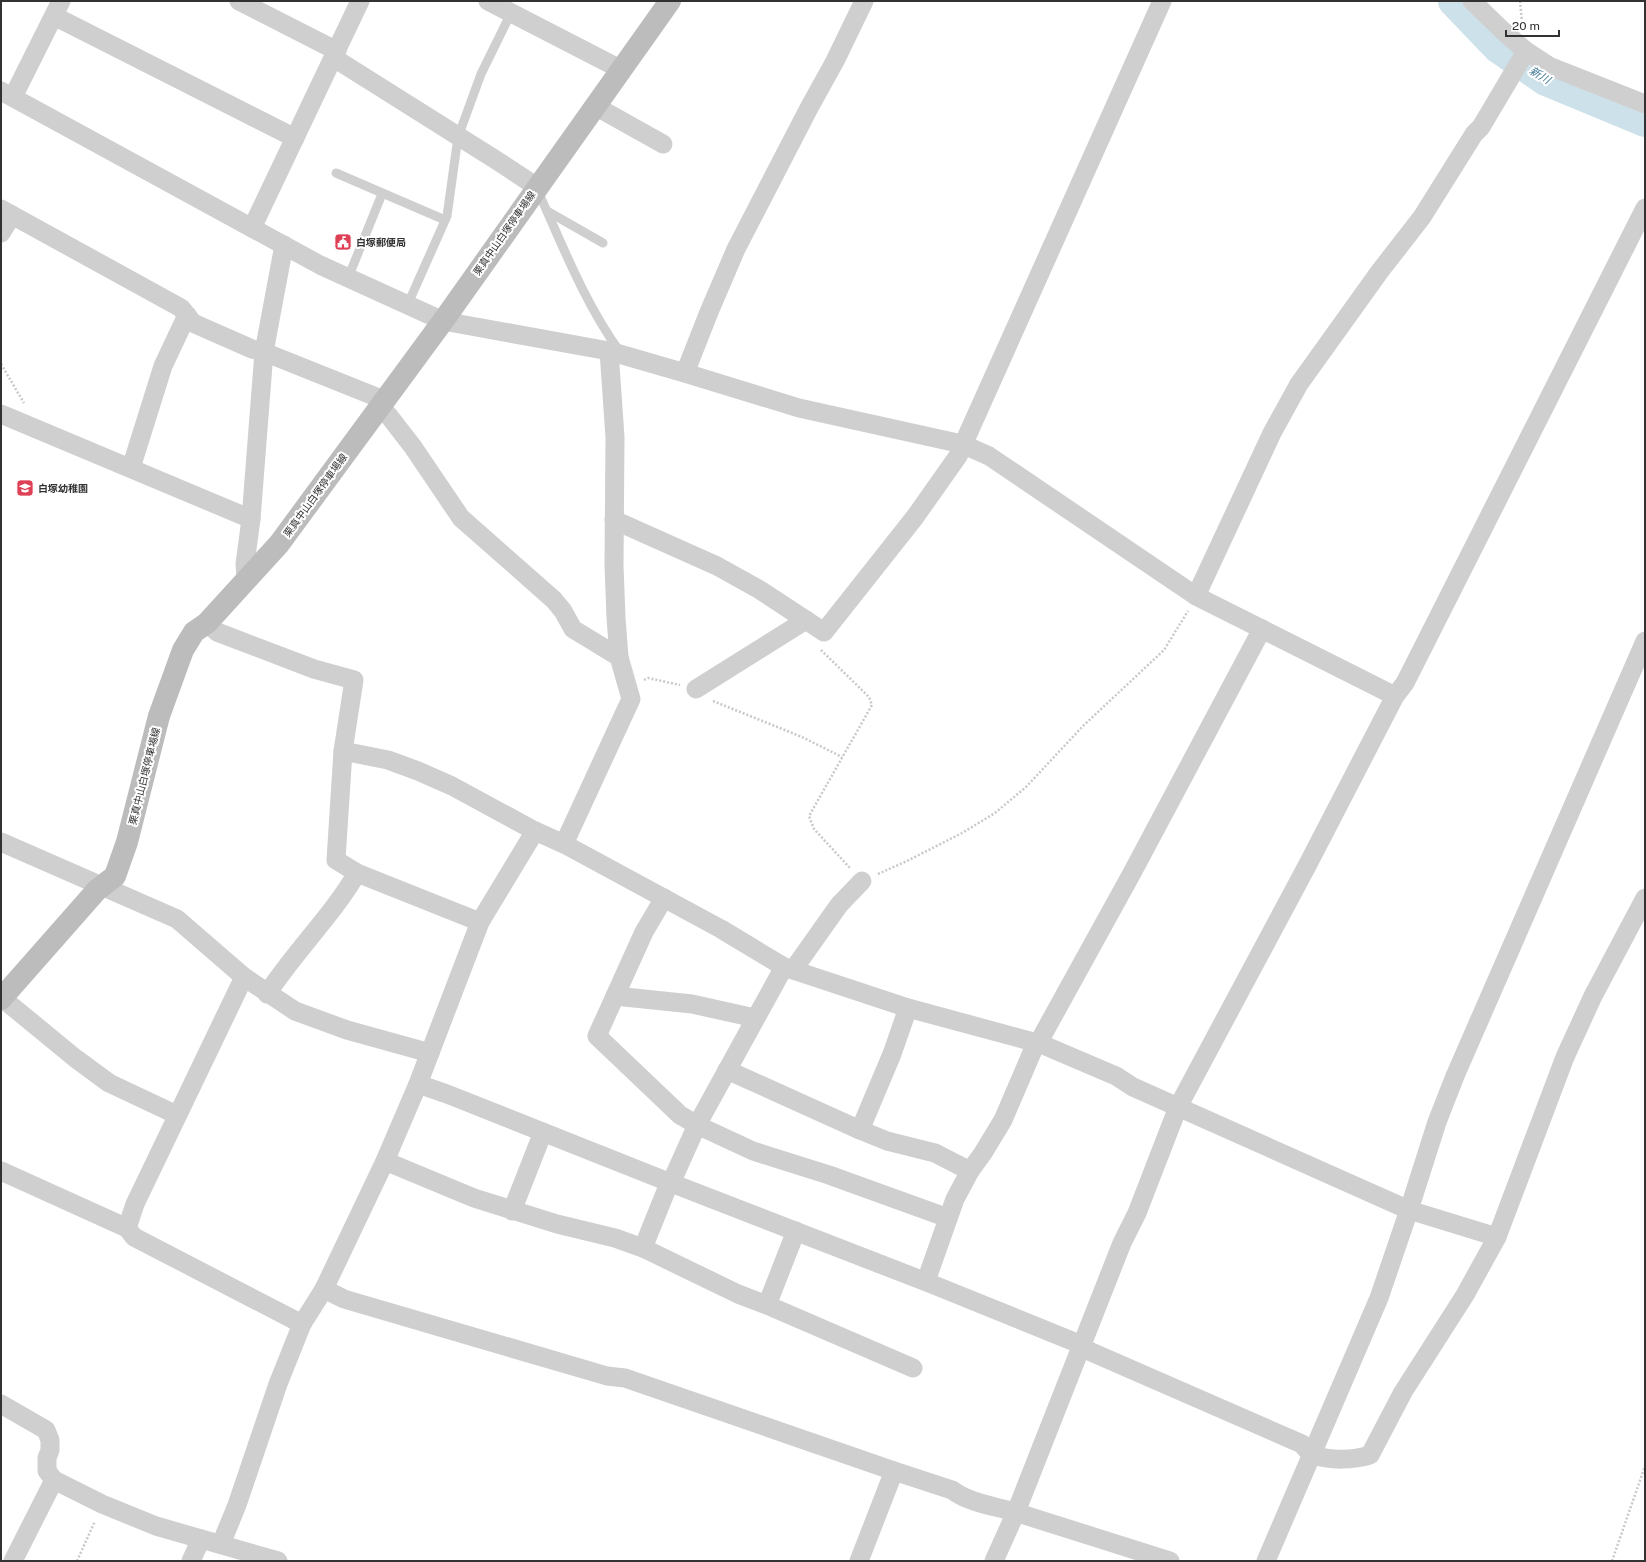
<svg xmlns="http://www.w3.org/2000/svg" width="1646" height="1562" font-family="'Public Sans','Noto Sans JP',sans-serif">
<rect width="100%" height="100%" fill="#fff"/>
<g fill="none" stroke-linecap="round" stroke-linejoin="round">
<polyline stroke="#cde1ea" stroke-width="32" points="1454,1 1498,47 1546,80 1645,121"/>
<g stroke="#c9c9c9" stroke-width="2.5" stroke-dasharray="2 2" stroke-linecap="butt">
<polyline points="1520,1 1522,22"/>
<polyline points="1,364 24,403"/>
<polyline points="821,650 869,697 872,705 809,816 814,829 850,868"/>
<polyline points="644,680 648,678 680,685"/>
<polyline points="713,701 802,737 842,757"/>
<polyline points="878,874 907,861 962,833 995,813 1026,787 1083,726 1164,650 1188,611"/>
<polyline points="77,1561 95,1521"/>
<polyline points="1612,1561 1645,1466"/>
</g>
<g stroke="#cfcfcf" stroke-width="9">
<polyline points="336,173 445,220"/>
<path d="M 537,189 C 562,244 584,302 620,352"/>
<polyline points="547,211 603,243"/>
<polyline points="348,278 382,194"/>
<polyline points="407,306 447,216 458,137 481,74 511,13"/>
</g>
<g stroke="#cfcfcf" stroke-width="19">
<polyline points="239,1 337,51"/>
<polyline points="488,1 620,69"/>
<polyline points="1472,1 1502,30 1526,51 1549,66 1645,104"/>
<polyline points="54,16 295,138"/>
<polyline points="334,58 496,160 537,187"/>
<polyline points="1,91 320,265 443,321 609,351 685,373 799,408 962,444 989,456 1196,596 1395,696"/>
<polyline points="13,97 61,1"/>
<polyline points="595,106 663,144"/>
<polyline points="1,209 181,308 193,323 252,349 264,352 384,400"/>
<polyline points="252,228 360,1"/>
<polyline points="1,233 12,215"/>
<polyline points="685,373 709,312 736,249 809,108 835,61 864,1"/>
<polyline points="380,407 389,416 413,447 461,518 554,600 563,611 573,629 619,657"/>
<polyline points="1,414 251,519"/>
<polyline points="131,468 163,366 187,315"/>
<polyline points="614,520 717,566 760,590 824,632 915,517 958,456 1162,1"/>
<polyline points="246,578 245,564 251,519 264,352 284,245"/>
<polyline points="1196,596 1272,433 1299,384 1380,271 1422,217 1474,134 1481,127 1526,51"/>
<polyline points="207,623 217,632 314,669 354,680 343,751 336,860 357,873 480,922"/>
<polyline points="696,689 806,620"/>
<polyline points="343,751 388,760 418,771 452,786 535,831 564,844 721,929 784,967 908,1008 1041,1044 1116,1076 1133,1087 1409,1210 1497,1237"/>
<polyline points="1,842 177,919 244,977 295,1011 347,1030 430,1053"/>
<polyline points="564,844 631,699 619,657 616,618 614,565 615,437 609,351"/>
<polyline points="784,967 697,1125 753,1151 829,1175 948,1218"/>
<polyline points="793,970 839,905 862,881"/>
<path d="M 267,994 C 295,951 332,916 357,873"/>
<polyline points="615,996 692,1004 755,1018"/>
<polyline points="2,998 75,1058 109,1083 177,1115"/>
<polyline points="1041,1044 1041,1038 1132,873 1262,629"/>
<polyline points="727,1070 860,1130 887,1141 935,1153 970,1171"/>
<path d="M 418,1084 L 447,1094 L 666,1181 L 929,1283 L 1082,1345 L 1089,1351 L 1302,1444 C 1305,1448 1309,1453 1314,1455 C 1330,1461 1354,1460 1370,1455 L 1403,1392 L 1465,1295 L 1497,1237 L 1565,1057 L 1593,996 L 1645,898"/>
<polyline points="860,1130 892,1054 908,1008"/>
<polyline points="385,1161 474,1198 557,1224 615,1238 643,1248 738,1294 767,1305 913,1368"/>
<polyline points="1,1171 127,1228 134,1237 302,1324"/>
<polyline points="512,1211 543,1132"/>
<polyline points="127,1228 135,1204 244,977"/>
<polyline points="643,1248 668,1186 671,1183 697,1125 680,1115 597,1036 644,932 664,898"/>
<polyline points="926,1281 955,1199 970,1171 983,1153 1003,1120 1036,1043"/>
<path d="M 324,1289 L 344,1299 L 607,1376 L 625,1378 L 894,1471 L 952,1490 C 971,1504 996,1506 1018,1513 C 1069,1529 1119,1545 1170,1561"/>
<polyline points="767,1305 796,1231"/>
<polyline points="1,1404 46,1430 50,1440 50,1450 47,1458 47,1471 54,1480 102,1504 156,1526 278,1561"/>
<polyline points="221,1544 237,1505 278,1384 302,1324 324,1289 385,1161 418,1084 480,922 535,831"/>
<polyline points="13,1561 54,1480"/>
<polyline points="191,1561 201,1539"/>
<polyline points="859,1561 894,1471"/>
<polyline points="994,1561 1016,1512 1122,1243 1137,1213 1178,1107 1308,864 1395,696 1405,683 1645,208"/>
<polyline points="1266,1561 1379,1298 1409,1210 1437,1122 1455,1076 1645,641"/>
</g>
<polyline stroke="#bcbcbc" stroke-width="22" points="1,999 97,890 115,876 127,842 159,716 183,650 194,632 207,623 279,544 443,321 670,1"/>
</g>
<defs>
<g id="civic-square" transform="scale(0.9)"><rect x="-9" y="-9" width="18" height="18" rx="4" fill="#de4055" stroke="#fff"/><path d="M-.6-6.5H3V-4.5H.6V-3L4-1V1h2V6H-6V1h2V-1L-.6-3ZM-1.2 2.5V6h2.4V2.5Z" fill="#fff"/></g>
<g id="school-square" transform="scale(0.9)"><rect x="-9" y="-9" width="18" height="18" rx="4" fill="#de4055" stroke="#fff"/><path d="M0-5L7-2L0 1L-7-2ZM-4 1L0 2.5L4 1V4Q0 6-4 4Z" fill="#fff"/></g>
</defs>
<g fill-rule="evenodd">
<use href="#civic-square" x="343" y="242"/>
<use href="#school-square" x="25" y="488"/>
</g>
<g text-anchor="middle" dominant-baseline="central" stroke-width="4" stroke-linejoin="round" paint-order="stroke">
<g font-size="10" fill="#323232" stroke="#fff">
<text transform="translate(504 233) rotate(-55)">栗真中山白塚停車場線</text>
<text transform="translate(315 495) rotate(-54)">栗真中山白塚停車場線</text>
<text transform="translate(144 776) rotate(-76)">栗真中山白塚停車場線</text>
</g>
<g font-size="10" font-weight="bold" fill="#323232" stroke="#fff" text-anchor="start">
<text x="356" y="242">白塚郵便局</text>
<text x="38" y="488">白塚幼稚園</text>
</g>
<g font-size="11" font-style="italic" fill="#427993" stroke="#fff">
<text transform="translate(1540 75) rotate(31)">新川</text>
</g>
</g>
<rect width="1646" height="1562" fill="none" stroke="#323232" stroke-width="4"/>
<path d="M1506 30v6h53v-6" fill="none" stroke="#323232" stroke-width="2"/>
<text x="1512" y="30" font-size="12" fill="#323232" stroke="#ffffff" stroke-width="3" paint-order="stroke">20 m</text>
</svg>
